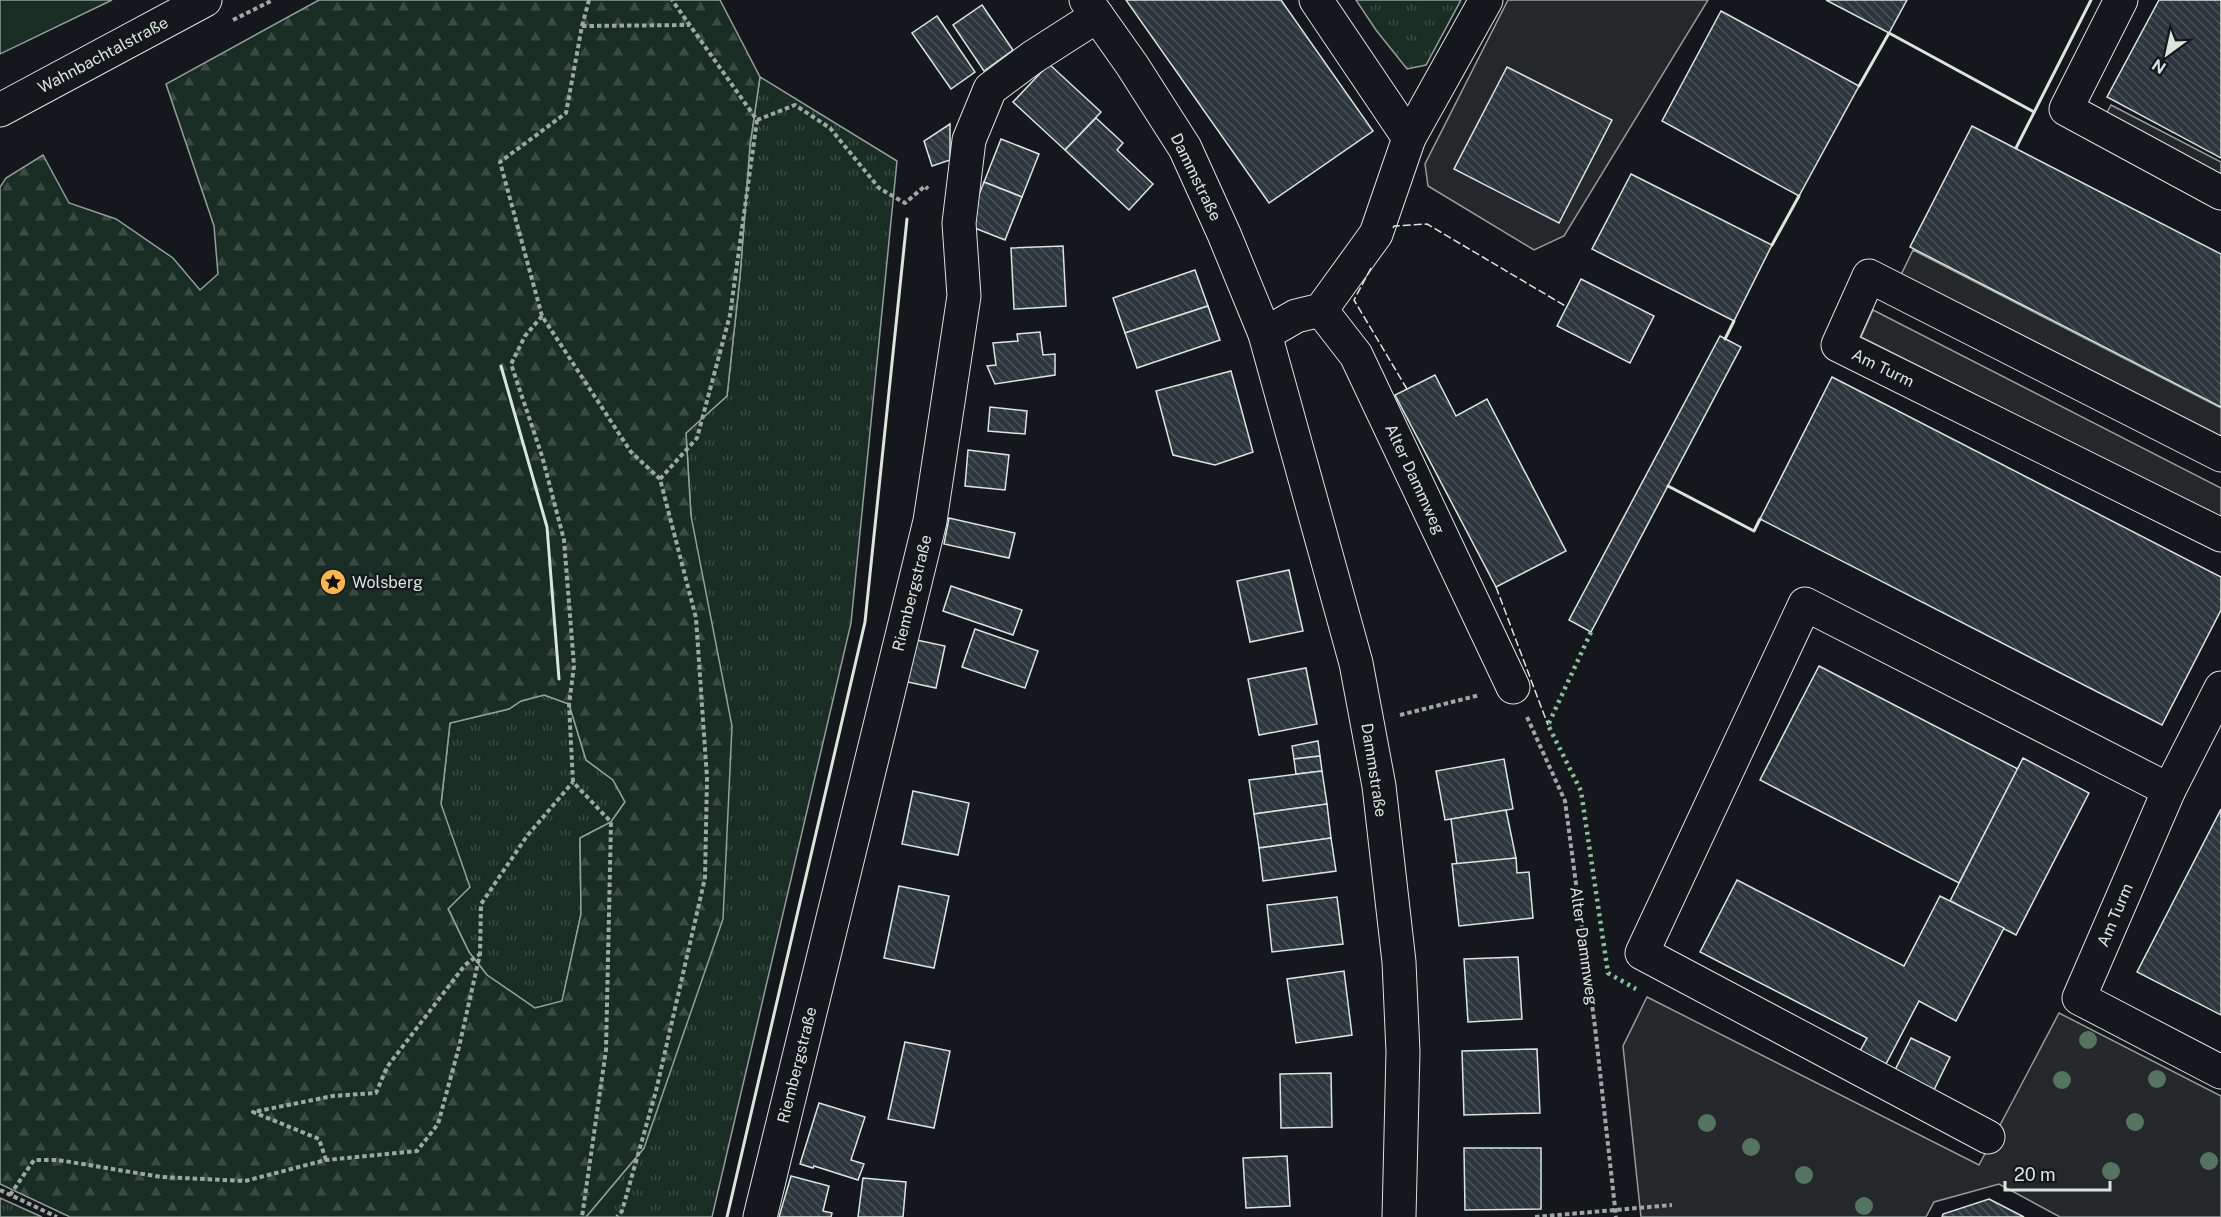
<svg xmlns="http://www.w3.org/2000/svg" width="2221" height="1217" font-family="'Public Sans',sans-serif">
<defs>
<pattern id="grass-tufts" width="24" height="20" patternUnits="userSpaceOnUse" patternTransform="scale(1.5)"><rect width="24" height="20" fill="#1a2d24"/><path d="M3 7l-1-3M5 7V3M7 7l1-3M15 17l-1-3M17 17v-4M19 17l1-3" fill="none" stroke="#3b4b43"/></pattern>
<pattern id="forest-firs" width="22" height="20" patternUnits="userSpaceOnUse" patternTransform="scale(1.5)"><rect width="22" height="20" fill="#1a2d24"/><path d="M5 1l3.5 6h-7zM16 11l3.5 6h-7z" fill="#3b4b43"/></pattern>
<pattern id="building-back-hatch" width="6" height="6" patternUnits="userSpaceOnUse" patternTransform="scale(1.5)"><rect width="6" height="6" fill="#2c363c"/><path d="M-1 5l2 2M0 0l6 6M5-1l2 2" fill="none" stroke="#4a5358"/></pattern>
</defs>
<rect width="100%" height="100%" fill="#14181c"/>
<g fill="url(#grass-tufts)" stroke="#939e99" stroke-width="1.5">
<polygon points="1356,0 1461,0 1426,65 1407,69 1376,30"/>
<polygon points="760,77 897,161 851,623 712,1217 586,1217 644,1148 691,516 686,433 727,396 740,277 750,145"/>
<polygon points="544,695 569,704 586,760 613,780 625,802 611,822 580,838 581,914 562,1002 535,1008 487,975 469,952 448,908 453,841 441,805 450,723 509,709 521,701"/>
<polygon points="0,1198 42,1217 0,1217"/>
</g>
<path fill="url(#forest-firs)" stroke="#939e99" stroke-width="1.5" fill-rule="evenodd" d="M 319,0 L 720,0 L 760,77 L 750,145 L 740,277 L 727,396 L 686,433 L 691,516 L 732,726 L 723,919 L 644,1148 L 586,1217 L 70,1217 L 0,1184 L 0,187 L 6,178 L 43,155 L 69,203 L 116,219 L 173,258 L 200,290 L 218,274 L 214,226 L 166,84 ZM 544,695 L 569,704 L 586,760 L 613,780 L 625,802 L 611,822 L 580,838 L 581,914 L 562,1001 L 535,1008 L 487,975 L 469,952 L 448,909 L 470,887 L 441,804 L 450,723 L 509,709 L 521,701 Z"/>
<polygon fill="#1a2d24" stroke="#939e99" stroke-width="1.5" points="0,0 112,0 0,54"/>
<g fill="#24282b" stroke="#939e99" stroke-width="1.5">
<polygon points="1508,0 1708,0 1564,236 1534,250 1428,186 1425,164"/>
<polygon points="2111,105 2221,162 2221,181 2103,120"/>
<polygon points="1913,250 2221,408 2221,438 1900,277"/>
<polygon points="1873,310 2221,488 2221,518 1861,337"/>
<polygon points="1647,997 1979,1165 2059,1013 2221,1096 2221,1217 2060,1217 1999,1184 1934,1202 1926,1217 1641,1217 1623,1046"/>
</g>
<g fill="url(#building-back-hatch)" stroke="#d8e6dc" stroke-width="1.5">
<polygon points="1126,0 1281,0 1373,131 1269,203"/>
<polygon points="1826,0 1907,0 1889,33"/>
<polygon points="2159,0 2221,0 2221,158 2107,97"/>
<polygon points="982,5 1013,50 984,71 953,25"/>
<polygon points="1721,11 1859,86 1799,196 1662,121"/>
<polygon points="937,16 975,72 951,89 912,33"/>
<polygon points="1049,64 1101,112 1065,150 1013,102"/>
<polygon points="1507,67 1612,120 1559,223 1454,169"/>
<polygon points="1096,118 1123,143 1117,150 1153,184 1129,210 1065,150"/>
<polygon points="950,124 950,160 932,166 924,141"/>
<polygon points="1972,126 2221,254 2221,407 1910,247"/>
<polygon points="1001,139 1039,154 1022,197 984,182"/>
<polygon points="1631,174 1772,245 1734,321 1592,249"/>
<polygon points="984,182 1022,197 1005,240 967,225"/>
<polygon points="1063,246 1066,306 1014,309 1011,248"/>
<polygon points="1195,270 1208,306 1125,333 1113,298"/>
<polygon points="1581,279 1654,316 1630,363 1557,326"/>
<polygon points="1208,306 1220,340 1137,368 1125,333"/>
<polygon points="1040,332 1043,355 1055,354 1055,375 995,384 987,366 996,365 993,343 1018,341 1017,334"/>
<polygon points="1720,336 1741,347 1591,632 1569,620"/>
<polygon points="1231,371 1253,452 1215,465 1173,455 1156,391"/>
<polygon points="1435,375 1456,416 1487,399 1566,551 1496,587 1395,395"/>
<polygon points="1832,377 2221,577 2221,610 2162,725 1760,519"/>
<polygon points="990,407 1027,411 1025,434 988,431"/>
<polygon points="968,450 1009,455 1005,490 965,486"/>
<polygon points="949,518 1015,533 1009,558 944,544"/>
<polygon points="1289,570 1303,631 1250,642 1237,581"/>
<polygon points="951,586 1022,610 1013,635 943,611"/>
<polygon points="975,629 1038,651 1025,688 962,667"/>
<polygon points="912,639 945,646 936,688 903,681"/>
<polygon points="1819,666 2018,769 1959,883 1760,780"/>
<polygon points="1306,668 1317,724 1259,735 1248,679"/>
<polygon points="1318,741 1320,756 1294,759 1292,746"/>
<polygon points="1320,756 1322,771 1296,774 1294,759"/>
<polygon points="2023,758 2089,793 2016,935 1950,901"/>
<polygon points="1504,759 1513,809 1445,820 1436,771"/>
<polygon points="1322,771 1327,804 1254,814 1249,780"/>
<polygon points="913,791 969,803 958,855 902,844"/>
<polygon points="1327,804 1331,838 1259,848 1254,814"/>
<polygon points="2221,809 2221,1015 2137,972"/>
<polygon points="1506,810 1516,858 1457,865 1451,819"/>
<polygon points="1331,838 1336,871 1263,881 1259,848"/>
<polygon points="1516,858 1517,873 1529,872 1533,918 1459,926 1452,864"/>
<polygon points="1737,880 1904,966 1940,896 2004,928 1956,1021 1919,1001 1886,1064 1860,1051 1867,1038 1700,952"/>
<polygon points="899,886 949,896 934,968 884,958"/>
<polygon points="1337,897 1343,944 1272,952 1267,905"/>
<polygon points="1518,957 1522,1019 1468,1022 1464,959"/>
<polygon points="1344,971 1352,1035 1296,1043 1287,979"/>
<polygon points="1911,1038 1950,1057 1933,1092 1894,1072"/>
<polygon points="905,1042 950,1051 934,1128 888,1119"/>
<polygon points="1537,1049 1540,1113 1464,1115 1462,1051"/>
<polygon points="1331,1073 1332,1127 1281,1128 1280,1074"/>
<polygon points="819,1103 865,1117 851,1160 864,1164 858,1180 814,1166 813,1168 800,1164"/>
<polygon points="1464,1148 1541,1148 1541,1209 1465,1210"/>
<polygon points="1287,1156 1290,1206 1246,1208 1243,1158"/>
<polygon points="791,1176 829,1186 823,1211 832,1213 831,1217 779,1217"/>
<polygon points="863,1178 906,1182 903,1217 858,1217"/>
<polygon points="1989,1199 2024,1217 1942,1217 1943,1214"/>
</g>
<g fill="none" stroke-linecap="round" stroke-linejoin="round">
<g stroke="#d8e6dc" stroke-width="35">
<g id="minor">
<polyline points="1086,0 1132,65 1185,148 1224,234 1265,334 1356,663 1379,786 1399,962 1403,1052 1399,1217"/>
<polyline points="2121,0 2066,109 2221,193"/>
<polyline points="1409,138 1486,0"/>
<polyline points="1321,310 1356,355 1513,687"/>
<polyline points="1265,334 1296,316 1321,310 1376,234 1409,138 1316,0"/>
<polyline points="2221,455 1869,276 1838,345 2221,535"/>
<polyline points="2221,688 2169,790 2079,998 2221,1072"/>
<polyline points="1988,1137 1642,953 1805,604 2169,790"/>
<polyline points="760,1217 930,521 964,296 959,223 969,140 990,89 1033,57 1097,16"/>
</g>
</g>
<g stroke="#d8e6dc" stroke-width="35">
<polyline id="major" points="0,110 205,0"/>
</g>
<g stroke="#9da8a2" stroke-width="4" stroke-dasharray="4.5 3" stroke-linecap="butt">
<polyline points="589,0 582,26 566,113 500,162 542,316 631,452 660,479 696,618 707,778 705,878 656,1091 622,1211 617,1217"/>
<polyline points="233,20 273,0"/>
<polyline points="582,26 690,25"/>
<polyline points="757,120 795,105 830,128 879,188 905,203 925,186 928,189"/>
<polyline points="542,316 525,336 511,364 542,456 564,540 574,666 569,704 573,782 611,822 606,1050 582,1217"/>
<polyline points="660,479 697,438 730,315 757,120 672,0"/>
<polyline points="1400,715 1480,695"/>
<polyline points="1527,717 1565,801 1595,1027 1616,1217"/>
<polyline points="326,1160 319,1139 253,1112 333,1096 376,1093 387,1067 465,965 480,954"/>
<polyline points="0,1190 57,1217"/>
<polyline points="10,1195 34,1160 58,1160 161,1177 245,1181 326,1160 417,1151 438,1124 459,1047 480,954 481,904 527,836 573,782"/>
<polyline points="1535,1217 1672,1205"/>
</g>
<use href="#minor" stroke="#14181c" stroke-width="33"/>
<use href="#major" stroke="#14181c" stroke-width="33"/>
<polyline stroke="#8ac095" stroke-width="4.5" stroke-dasharray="3 4.5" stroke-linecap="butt" points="1591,632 1548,725 1581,791 1608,973 1636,989"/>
<g stroke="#d8e6dc" stroke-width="1.5" stroke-dasharray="8 3" stroke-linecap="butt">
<polyline points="1393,228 1394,226 1427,224 1567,307"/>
<polyline points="1371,268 1354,300 1407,389"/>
<polyline points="1496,587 1548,725"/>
</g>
<g stroke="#d8e6dc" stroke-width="3">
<polyline points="1859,86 1889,33 2034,112"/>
<polyline points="2016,148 2091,0"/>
<polyline points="1772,245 1799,196"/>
<polyline points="1725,339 1734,321"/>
<polyline points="501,366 547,527 559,679"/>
<polyline points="1668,486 1754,531 1760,519"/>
<polyline points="727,1217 865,622 907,219"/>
</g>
</g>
<g fill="#55745f">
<circle cx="2088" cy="1040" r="9"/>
<circle cx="2157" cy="1079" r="9"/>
<circle cx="2062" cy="1080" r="9"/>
<circle cx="2135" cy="1122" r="9"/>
<circle cx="1707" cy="1123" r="9"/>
<circle cx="1751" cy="1147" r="9"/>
<circle cx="2209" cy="1161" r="9"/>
<circle cx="2111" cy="1171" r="9"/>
<circle cx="1804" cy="1175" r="9"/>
<circle cx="1864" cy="1206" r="9"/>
</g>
<defs>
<g id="sight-disc" transform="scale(1.35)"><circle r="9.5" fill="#ffb74d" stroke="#14181c"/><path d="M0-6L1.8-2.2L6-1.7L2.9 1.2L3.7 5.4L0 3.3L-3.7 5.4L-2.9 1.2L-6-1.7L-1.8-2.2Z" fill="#111"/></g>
</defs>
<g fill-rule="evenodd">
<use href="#sight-disc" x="333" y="582"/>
</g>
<g text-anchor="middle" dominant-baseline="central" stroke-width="4.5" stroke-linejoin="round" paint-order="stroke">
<g font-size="16" fill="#d8e6dc" stroke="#14181c">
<text transform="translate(103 55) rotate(-28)">Wahnbachtalstraße</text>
<text transform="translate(1196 177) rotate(64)">Dammstraße</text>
<text transform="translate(1883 368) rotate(26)">Am Turm</text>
<text transform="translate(1415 479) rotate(65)">Alter Dammweg</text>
<text transform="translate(912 593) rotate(-76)">Riembergstraße</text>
<text transform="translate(1374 770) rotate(81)">Dammstraße</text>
<text transform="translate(2115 915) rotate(-67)">Am Turm</text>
<text transform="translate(1584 946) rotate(82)">Alter Dammweg</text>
<text transform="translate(797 1065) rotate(-76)">Riembergstraße</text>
</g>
<g font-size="16" fill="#d8e6dc" stroke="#14181c" text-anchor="start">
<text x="352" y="582">Wolsberg</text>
</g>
</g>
<g transform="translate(2167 54) rotate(213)" stroke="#14181c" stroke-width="4.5" paint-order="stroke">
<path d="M0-4.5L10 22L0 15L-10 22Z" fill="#d8e6dc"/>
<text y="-9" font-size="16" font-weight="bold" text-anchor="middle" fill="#d8e6dc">N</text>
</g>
<path d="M2005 1181v9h105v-9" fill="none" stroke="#d8e6dc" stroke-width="3"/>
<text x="2014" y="1181" font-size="18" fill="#d8e6dc" stroke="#14181c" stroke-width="4.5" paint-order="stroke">20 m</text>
</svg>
